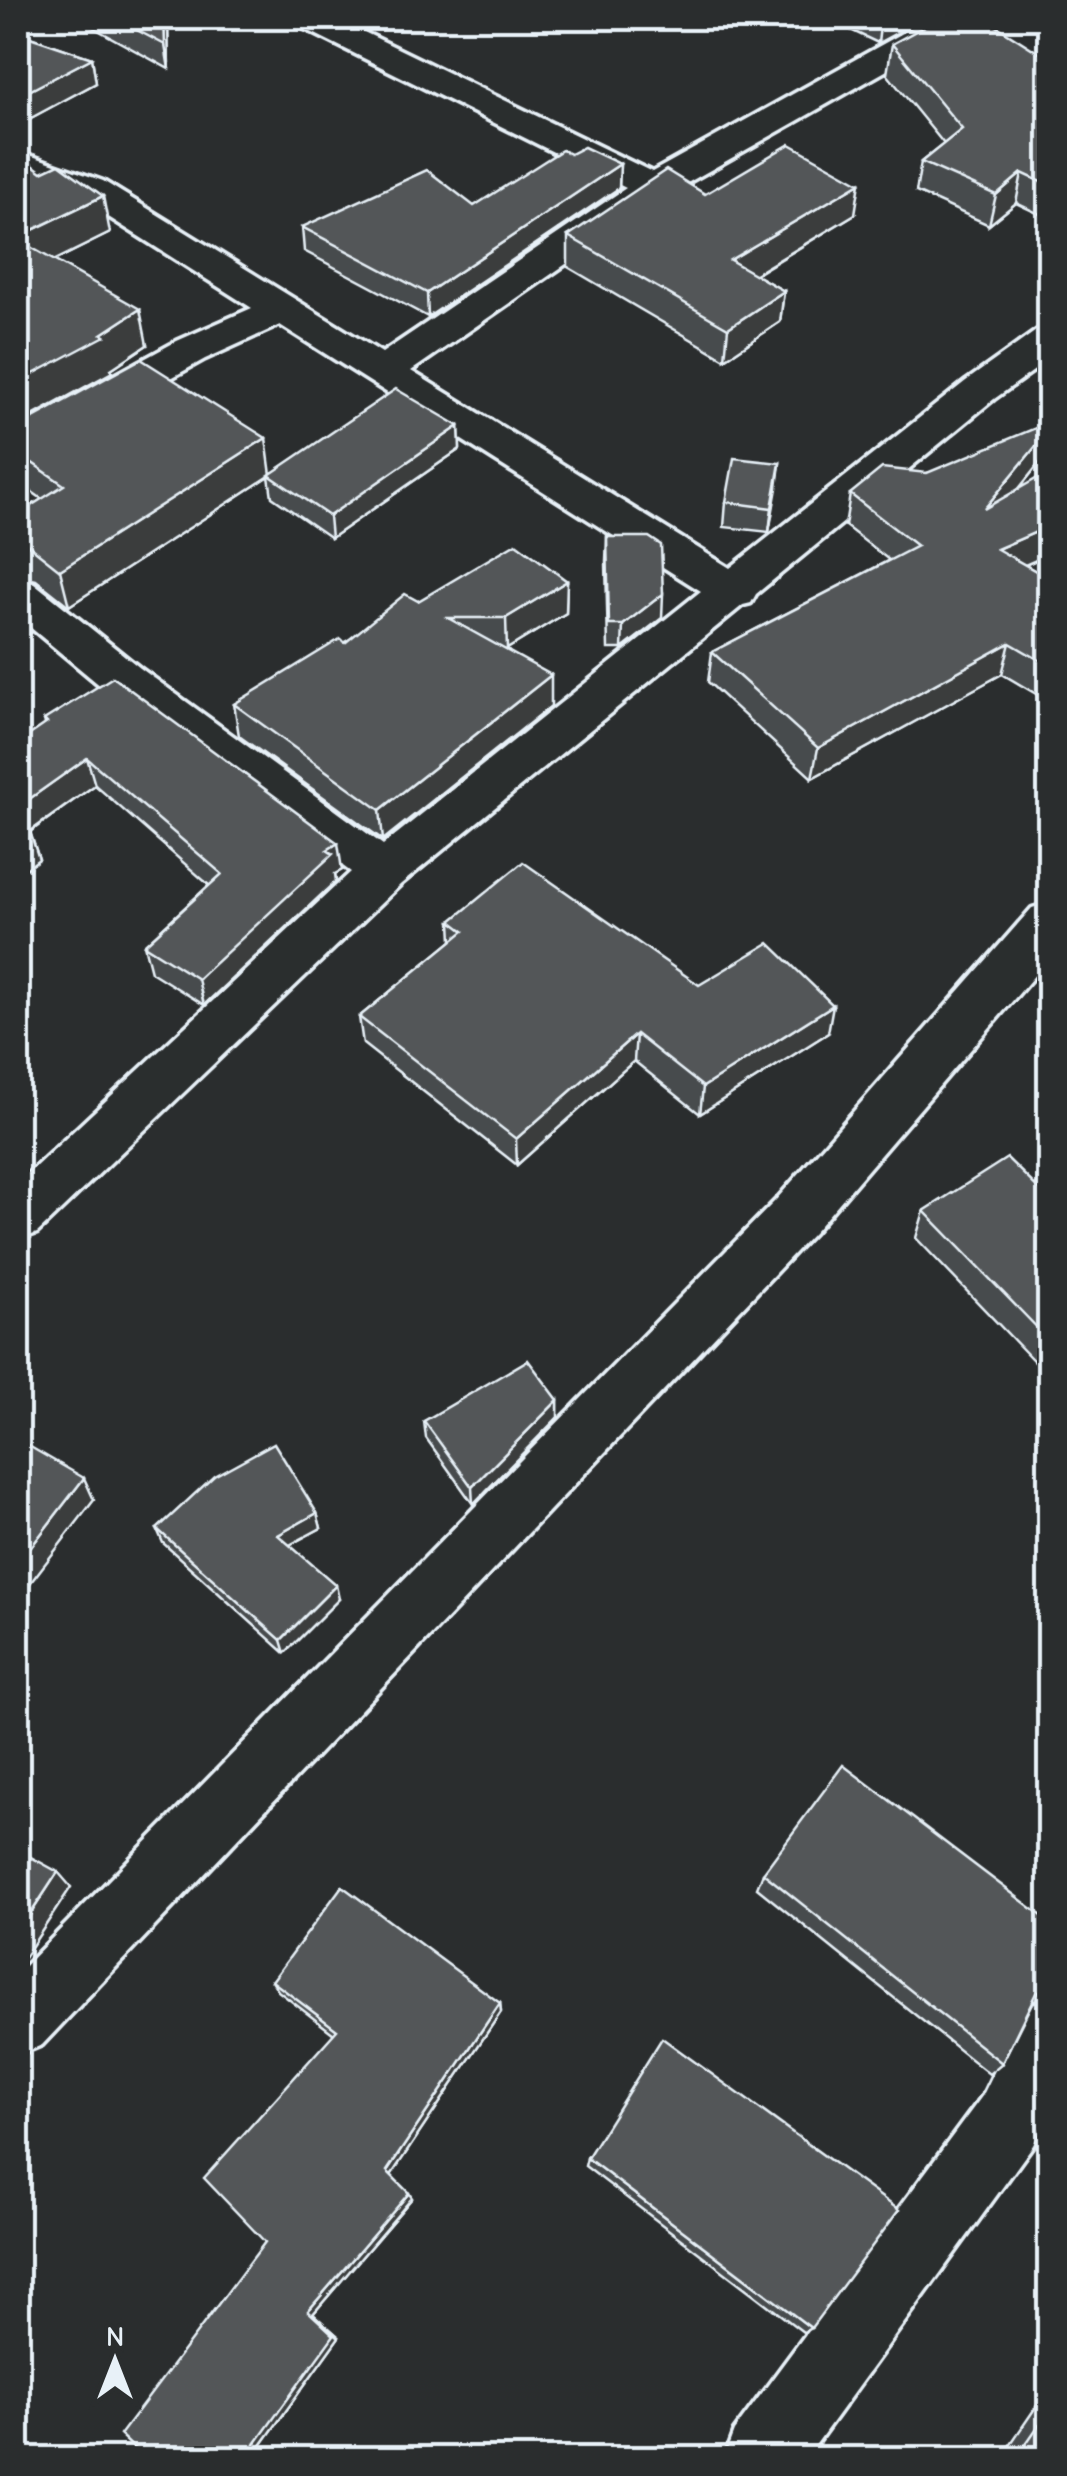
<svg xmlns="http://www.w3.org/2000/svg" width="1067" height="2476" font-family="'Comic Neue',sans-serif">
<rect width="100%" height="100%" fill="#2a2d2e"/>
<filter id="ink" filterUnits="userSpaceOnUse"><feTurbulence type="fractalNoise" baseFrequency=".01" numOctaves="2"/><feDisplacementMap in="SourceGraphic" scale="20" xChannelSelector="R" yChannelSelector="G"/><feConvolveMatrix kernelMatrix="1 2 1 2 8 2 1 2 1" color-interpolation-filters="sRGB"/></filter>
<g filter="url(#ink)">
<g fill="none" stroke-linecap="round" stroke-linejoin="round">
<g stroke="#e8f1f8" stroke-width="7">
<g id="street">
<polygon points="292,18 335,18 652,172 930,18 972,18 967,25 666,195 411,371 730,568 966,381 1036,331 1050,328 1050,359 994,399 756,594 751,603 743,605 401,884 37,1233 18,1240 18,1183 351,872 108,692 18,617 18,579 34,583 140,668 383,845 701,591 280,325 205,359 33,455 18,458 18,428 177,341 252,308 77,197 18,175 18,151 103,181 382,353 626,188 297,25"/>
<polygon points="1050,903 1050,957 814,1232 42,2045 18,2055 18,1973 776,1200 1032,908"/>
<polygon points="1050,1997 1050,2108 1033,2145 806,2458 724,2458 734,2431 983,2095 1026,2007"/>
</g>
</g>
<use href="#street" fill="#2a2d2e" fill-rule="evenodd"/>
</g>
<g fill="#474b4d" stroke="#e8f1f8" stroke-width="2.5">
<polygon points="76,18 202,18 202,23 168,25 169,69"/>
<polygon points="841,18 924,18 878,43 840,25"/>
<polygon points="18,33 92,58 96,83 31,118 18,114"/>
<polygon points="892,44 1050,55 1050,219 1016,203 989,225 916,192 921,162 944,144 887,74"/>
<polygon points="18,154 110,233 54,261 147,345 111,369 112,372 20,423 271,473 459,426 460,449 331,538 272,497 269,476 69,606 36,580 18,576 18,514 42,499 18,482"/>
<polygon points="570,154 620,164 619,188 428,317 304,251 302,227 474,206"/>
<polygon points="705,194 855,214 755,275 784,291 780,322 725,359 568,267 568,236"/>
<polygon points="1050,370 1050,390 1043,387 1046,374"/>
<polygon points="1049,451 1019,489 1050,483 1050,554 1025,565 1050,579 1050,702 1002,674 812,778 708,682 712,652 889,560 845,526 850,494 927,473"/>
<polygon points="780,463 769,532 724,527 726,502"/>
<polygon points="607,537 662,618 622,649 608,649 606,561"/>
<polygon points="567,581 566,613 507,649 551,706 383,840 239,736 234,704 418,601"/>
<polygon points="44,720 342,870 335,874 336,881 204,1005 151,972 144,945 209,885 95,785 30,832 39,859 18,875 45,724"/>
<polygon points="451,921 699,985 828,1033 700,1114 634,1061 517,1165 363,1044 359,1017 452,941"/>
<polygon points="1050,1200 1050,1378 916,1238 924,1211"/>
<polygon points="558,1400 558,1417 473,1504 426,1438 424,1421"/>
<polygon points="317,1513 321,1528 289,1545 339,1599 285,1653 163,1543 157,1529"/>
<polygon points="763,1873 1050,1922 1050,1994 1033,2001 1002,2063 989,2074 757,1888"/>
<polygon points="272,1981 500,2003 501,2012 391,2175 412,2198 313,2314 339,2337 252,2458 144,2458 265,2242 334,2034 278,1991"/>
<polygon points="587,2158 811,2328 803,2332 585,2166"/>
<polygon points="1050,2403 1050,2458 1001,2458 1038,2404"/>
</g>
<g fill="#3a3d3e" stroke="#e8f1f8" stroke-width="2.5">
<polygon points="164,18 167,18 168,25 169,69 165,45"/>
<polygon points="881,18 924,18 878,43"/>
<polygon points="92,58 96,83 31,118 25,93"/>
<polygon points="620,164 619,188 428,317 427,293"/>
<polygon points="1022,173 1016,203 989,225 996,195"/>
<polygon points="860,183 855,214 727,291 730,260"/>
<polygon points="103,196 110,233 23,276 18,251 18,237"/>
<polygon points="784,291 780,322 725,359 728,328"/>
<polygon points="140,309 147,345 111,369 112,372 18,424 18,382 102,334"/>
<polygon points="459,426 460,449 331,538 329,516"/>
<polygon points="1050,429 1049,451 977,541 984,509"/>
<polygon points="266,438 271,475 69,606 60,570"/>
<polygon points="780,463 777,488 769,532 772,508"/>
<polygon points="1050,526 1050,554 990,580 997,549"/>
<polygon points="567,581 566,613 507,649 506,618"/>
<polygon points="663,594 662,618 622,649 623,625"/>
<polygon points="21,597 31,633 18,641 18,599"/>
<polygon points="1010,643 1002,674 812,778 818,748"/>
<polygon points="551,675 551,706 383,840 380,810"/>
<polygon points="87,758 95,785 18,840 18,807"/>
<polygon points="30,832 39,859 18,875 18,841"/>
<polygon points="338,843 342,870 335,874 336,881 204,1005 198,979 327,850"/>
<polygon points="833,1005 828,1033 700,1114 703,1087"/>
<polygon points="636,1034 634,1061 517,1165 516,1139"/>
<polygon points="558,1400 558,1417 473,1504 472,1487"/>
<polygon points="84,1478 94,1500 18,1599 18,1564"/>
<polygon points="317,1513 321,1528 282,1549 278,1535"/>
<polygon points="336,1585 339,1599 285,1653 281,1640"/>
<polygon points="58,1872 71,1887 18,1967 18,1933"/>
<polygon points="1050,1988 1050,1994 1023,2005 1036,1993"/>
<polygon points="500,2003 501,2012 390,2177 387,2171"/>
<polygon points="409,2193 412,2198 313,2314 339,2337 252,2458 245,2458 308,2311"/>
</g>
<g fill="#535759" stroke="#e8f1f8" stroke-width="2.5">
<polygon points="114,18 164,18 165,45"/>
<polygon points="940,18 984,18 1041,54 1050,55 1050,186 1022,173 996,195 921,162 962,129 892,44"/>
<polygon points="18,33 92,58 25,93 18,91"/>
<polygon points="790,144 860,183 730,260 784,291 728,328 568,236 666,170 705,194"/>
<polygon points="584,147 620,164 427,293 302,227 427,170 474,206 562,150 570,154"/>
<polygon points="18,154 42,172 59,164 103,196 18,237"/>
<polygon points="18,240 140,309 102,334 105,336 18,382"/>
<polygon points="141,359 266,438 60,570 27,544 18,542 18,514 64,485 18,453 18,423 26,422"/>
<polygon points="396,389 459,426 329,516 269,475"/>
<polygon points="1050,422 1050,429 984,509 1041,476 1050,483 1050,526 997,549 1050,579 1050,666 1010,643 818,748 712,652 917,546 850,494 882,468 927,473"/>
<polygon points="734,458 780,463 772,508 726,502"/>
<polygon points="607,537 649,537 661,545 663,594 623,625 609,625"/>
<polygon points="516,543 567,581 506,618 448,618 551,675 380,810 234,704 340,639 345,643 405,594 418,601"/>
<polygon points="113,677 338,843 327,850 333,854 198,979 144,945 222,874 87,758 18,807 18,743 47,723 44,720"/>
<polygon points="18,822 30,832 18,841"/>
<polygon points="523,862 699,985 769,943 833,1005 703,1087 636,1034 516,1139 359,1017 464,931 451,921"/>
<polygon points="1007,1158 1050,1200 1050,1341 924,1211"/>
<polygon points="528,1360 558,1400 472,1487 424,1421"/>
<polygon points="20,1441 84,1478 18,1564 18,1444"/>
<polygon points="274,1443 317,1513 278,1535 336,1585 281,1640 157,1529 214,1476"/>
<polygon points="843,1765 1050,1922 1050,1988 1036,1993 1002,2063 763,1873"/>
<polygon points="18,1850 58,1872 18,1933"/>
<polygon points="342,1886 500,2003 387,2171 409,2193 308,2311 334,2335 245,2458 144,2458 120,2435 265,2242 204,2178 337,2030 272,1981"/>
<polygon points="662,2038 899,2210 811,2328 587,2158"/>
<polygon points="1050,2409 1050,2458 1016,2458"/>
</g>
</g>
<rect width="1067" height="2476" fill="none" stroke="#2a2d2e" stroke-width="60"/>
<rect x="30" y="30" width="1007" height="2416" fill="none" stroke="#e8f1f8" stroke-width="4" filter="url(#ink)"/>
<g transform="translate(115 2361)" stroke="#2a2d2e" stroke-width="8" paint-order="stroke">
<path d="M0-8L18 38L0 25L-18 38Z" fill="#e8f1f8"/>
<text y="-15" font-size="28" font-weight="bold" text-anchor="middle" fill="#e8f1f8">N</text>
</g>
</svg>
